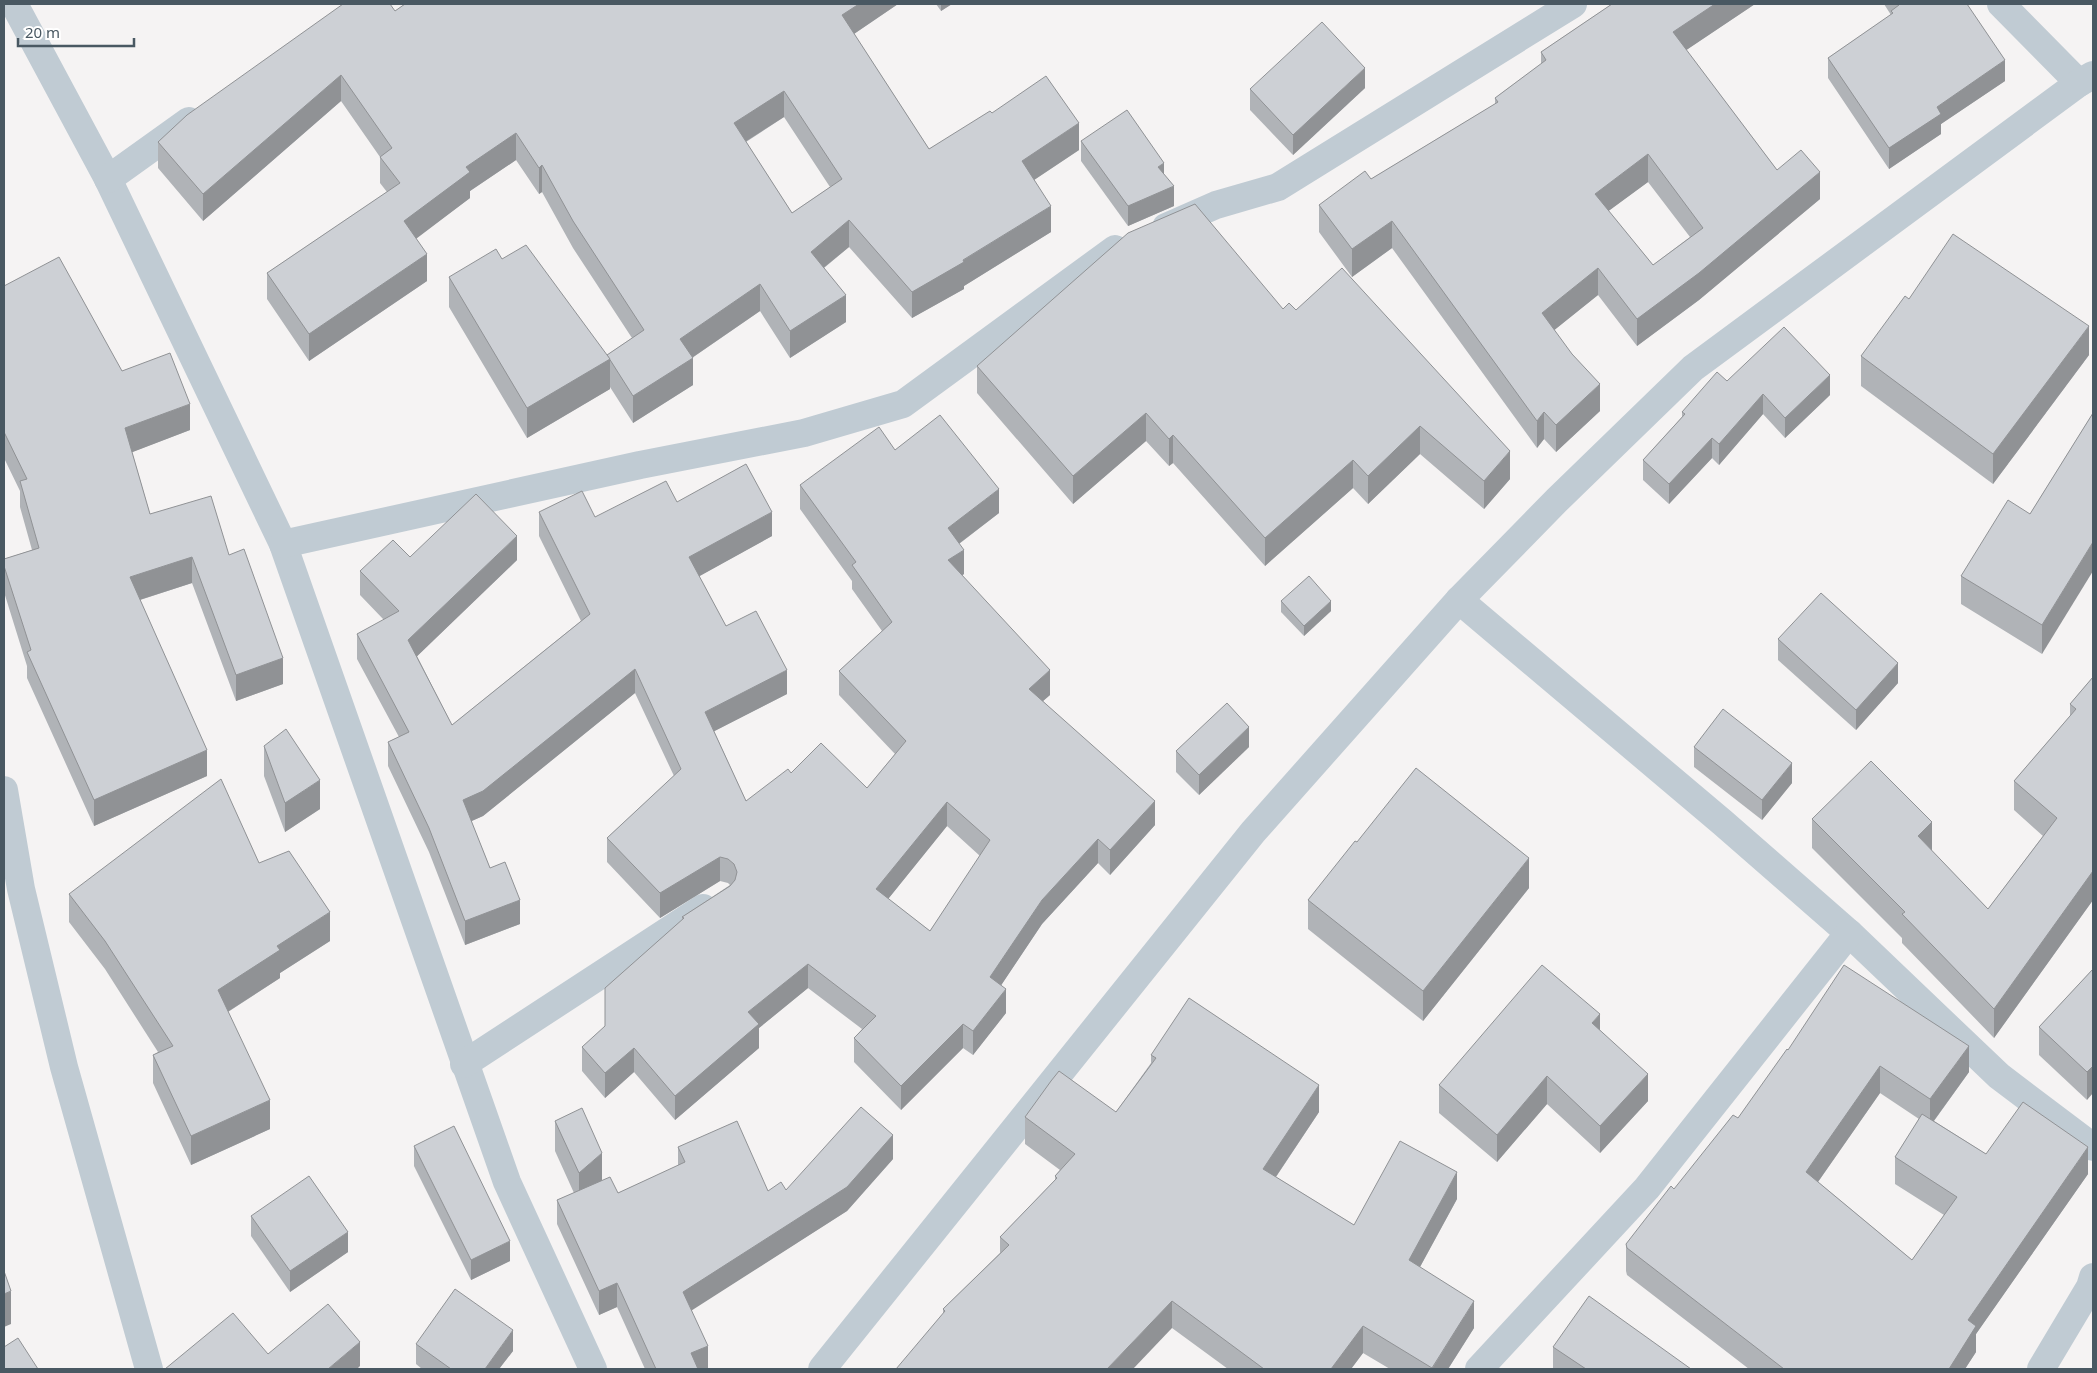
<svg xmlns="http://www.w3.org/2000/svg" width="2097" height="1373" font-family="'Noto Sans',sans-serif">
<rect width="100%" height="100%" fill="#f5f3f3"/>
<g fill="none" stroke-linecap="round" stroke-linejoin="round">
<g stroke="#c0cbd3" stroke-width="28">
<polyline points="14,4 108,179 283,544 507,1182 593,1369"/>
<polyline points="2001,4 2079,83"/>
<polyline points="108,179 189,121"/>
<polyline points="1166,227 1216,205 1278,187 1573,4"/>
<polyline points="283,544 640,465 804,433 903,404 1115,249"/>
<polyline points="1459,600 1722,822 1849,933 1999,1076 2093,1147"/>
<polyline points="4,790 21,889 64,1067 149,1369"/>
<polyline points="464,1064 703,908"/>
<polyline points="822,1369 1253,832 1459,600 1557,500 1693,368 2079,83 2093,75"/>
<polyline points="1479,1369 1647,1188 1849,933"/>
<polyline points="2041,1369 2090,1287 2093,1277"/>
</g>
</g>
<g fill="#b0b3b7" fill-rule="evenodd">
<path d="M 405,4 L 898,4 L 854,34 L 929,149 L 992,113 L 1079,150 L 1034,180 L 1051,232 L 964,286 L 964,289 L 912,318 L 849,247 L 824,268 L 846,322 L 790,358 L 760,311 L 692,358 L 693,385 L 633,423 L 610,387 L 610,389 L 527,438 L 449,307 L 449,277 L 502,259 L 607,355 L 632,338 L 573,248 L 542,192 L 539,194 L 516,160 L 470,191 L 470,198 L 416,238 L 427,281 L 309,361 L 267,299 L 267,273 L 387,192 L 380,183 L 380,157 L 341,101 L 203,221 L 158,168 L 158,142 L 395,11 ZM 784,117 L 830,187 L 792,213 L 746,142 Z"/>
<polygon points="936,4 952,4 941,11"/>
<path d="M 1612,4 L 1755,4 L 1686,50 L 1777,170 L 1820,199 L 1699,300 L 1637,346 L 1598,295 L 1554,330 L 1600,411 L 1556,452 L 1544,439 L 1537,448 L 1392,248 L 1352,277 L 1319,232 L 1319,205 L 1371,179 L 1495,104 L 1495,98 L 1541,64 L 1541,52 ZM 1648,182 L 1690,237 L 1653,265 L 1608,211 Z"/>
<polygon points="1884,4 1967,4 2005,81 1941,124 1941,134 1889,169 1828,78 1828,58 1891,15"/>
<polygon points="1365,88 1293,155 1250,110 1250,89"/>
<polygon points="1081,141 1164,175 1174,206 1128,226 1081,161"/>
<polygon points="4,286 122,371 190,430 132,452 150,514 229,555 283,684 236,701 192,583 140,600 207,776 94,826 27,678 27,666 4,592 4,559 32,550 20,507 20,491 4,458"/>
<polygon points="1909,299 2089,355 1993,484 1861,386 1861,356"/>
<polygon points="1283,309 1296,310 1510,479 1484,509 1420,454 1368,504 1353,488 1265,566 1173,463 1169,466 1146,441 1073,504 977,393 977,366"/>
<polygon points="1727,381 1830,395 1785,438 1763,414 1719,465 1712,458 1669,504 1643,480 1643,460 1682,417 1682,412"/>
<polygon points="2093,413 2042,654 1961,604 1961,576 2030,514"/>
<path d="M 895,450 L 999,513 L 959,544 L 964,574 L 962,575 L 1050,695 L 1043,701 L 1155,825 L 1110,875 L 1098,863 L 1042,924 L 1001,985 L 1006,1013 L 973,1055 L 963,1048 L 901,1110 L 854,1062 L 854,1038 L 862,1029 L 808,988 L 759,1028 L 759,1048 L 675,1120 L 634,1072 L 605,1098 L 582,1071 L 582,1047 L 605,1027 L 605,988 L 682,920 L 682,917 L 730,885 L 728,883 L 720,881 L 660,918 L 607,862 L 607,838 L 674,776 L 635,693 L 483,816 L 471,821 L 490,868 L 520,924 L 465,945 L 429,852 L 388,766 L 388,742 L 399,737 L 357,659 L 357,634 L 384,620 L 360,595 L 360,571 L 410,557 L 517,560 L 417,656 L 452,725 L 581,621 L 539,536 L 539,512 L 595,517 L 677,502 L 772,536 L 699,576 L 726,626 L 787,694 L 714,731 L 746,801 L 791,773 L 867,788 L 895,754 L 839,695 L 839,671 L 882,631 L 852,589 L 852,581 L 800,509 L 800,485 ZM 947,826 L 980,856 L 930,931 L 888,899 Z"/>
<polygon points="1281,601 1331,611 1304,636 1281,612"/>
<polygon points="1778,639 1898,683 1856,730 1778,660"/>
<polygon points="2093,677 2093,900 1994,1038 1902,943 1902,938 1812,848 1812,819 1932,851 1988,909 2043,836 2014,810 2014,781 2070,716 2070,704"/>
<polygon points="264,746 320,809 285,832 264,776"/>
<polygon points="1249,747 1199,795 1176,772 1176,751"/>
<polygon points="1694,747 1792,783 1762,820 1694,767"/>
<polygon points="1357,842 1529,888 1423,1021 1308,929 1308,900"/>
<polygon points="259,863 330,941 280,973 280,978 228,1012 270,1129 191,1165 153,1083 153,1055 158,1052 105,969 69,922 69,894"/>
<polygon points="2093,969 2087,1100 2039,1055 2039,1027"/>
<polygon points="1600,1030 1648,1101 1600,1153 1547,1104 1497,1162 1439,1113 1439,1085"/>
<path d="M 1788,1050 L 1969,1072 L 1934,1121 L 1986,1154 L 2088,1174 L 1976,1334 L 1976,1352 L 1965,1369 L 1749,1369 L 1627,1275 L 1626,1271 L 1626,1244 L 1738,1118 ZM 1880,1093 L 1919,1119 L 1895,1157 L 1895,1184 L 1944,1215 L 1912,1260 L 1818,1182 Z"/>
<polygon points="1151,1055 1319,1112 1276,1177 1354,1225 1457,1199 1420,1267 1474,1328 1448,1369 1390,1369 1363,1353 1351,1369 1228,1369 1172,1328 943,1313 943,1309 1000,1253 1000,1237 1055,1180 1055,1176 1060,1170 1025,1144 1025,1117 1116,1112 1151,1063"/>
<polygon points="555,1121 602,1180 618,1193 678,1166 678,1147 768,1191 786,1190 893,1159 847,1211 691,1310 708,1369 645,1369 617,1307 599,1315 557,1224 557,1200 574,1193 555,1151"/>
<polygon points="414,1146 510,1261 471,1280 414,1166"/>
<polygon points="251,1216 348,1252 290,1292 251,1236"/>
<polygon points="416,1344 513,1351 499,1369 422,1369 416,1364"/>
<polygon points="1553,1347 1691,1369 1553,1369"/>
</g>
<g fill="#909295">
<polygon points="859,4 898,4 842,42 842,15"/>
<polygon points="941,4 952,4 941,11"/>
<polygon points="1715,4 1755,4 1673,59 1673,32"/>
<polygon points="2005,60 2005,81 1941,124 1941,134 1889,169 1889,148 1937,107"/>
<polygon points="1365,68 1365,88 1293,155 1293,135"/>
<polygon points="341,75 341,101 203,221 203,194"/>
<polygon points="784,91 784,117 734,149 734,123"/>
<polygon points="1079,123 1079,150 1022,188 1022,161"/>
<polygon points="516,133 516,160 470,191 470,198 404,248 404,221 466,167"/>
<polygon points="1648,154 1648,182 1595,221 1595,194"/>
<polygon points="1164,163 1164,183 1158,167"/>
<polygon points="542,165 542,192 539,194 539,168"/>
<polygon points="1820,172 1820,199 1699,300 1637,346 1637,319"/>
<polygon points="1174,186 1174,206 1128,226 1128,206"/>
<polygon points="1051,206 1051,232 964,286 964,289 912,318 912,292"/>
<polygon points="849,220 849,247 811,278 811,252"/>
<polygon points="1392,221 1392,248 1352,277 1352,249"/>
<polygon points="427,254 427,281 309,361 309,334"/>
<polygon points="1598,268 1598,295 1542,340 1542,313"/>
<polygon points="760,284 760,311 680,366 680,339"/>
<polygon points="846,295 846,322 790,358 790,331"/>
<polygon points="2089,326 2089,355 1993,484 1993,454"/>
<polygon points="693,358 693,385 633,423 633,396"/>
<polygon points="610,359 610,389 527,438 527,408"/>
<polygon points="1830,375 1830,395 1785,438 1785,418"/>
<polygon points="1600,384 1600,411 1556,452 1556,425"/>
<polygon points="1763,394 1763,414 1719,465 1719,444"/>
<polygon points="190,404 190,430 125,455 125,428"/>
<polygon points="1544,412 1544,439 1537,448 1537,421"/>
<polygon points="1146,413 1146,441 1073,504 1073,476"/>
<polygon points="1420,426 1420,454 1368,504 1368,476"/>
<polygon points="1173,435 1173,463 1169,466 1169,439"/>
<polygon points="1712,438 1712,458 1669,504 1669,484"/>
<polygon points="1510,451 1510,479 1484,509 1484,481"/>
<polygon points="1353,460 1353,488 1265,566 1265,538"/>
<polygon points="999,489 999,513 948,552 948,528"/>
<polygon points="772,512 772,536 689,582 689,557"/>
<polygon points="517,536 517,560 408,665 408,640"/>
<polygon points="2093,542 2093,571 2042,654 2042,625"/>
<polygon points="964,550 964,574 948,585 948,560"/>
<polygon points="192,557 192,583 130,603 130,577"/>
<polygon points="1331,601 1331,611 1304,636 1304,626"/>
<polygon points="283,658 283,684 236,701 236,675"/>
<polygon points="1898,663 1898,683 1856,730 1856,710"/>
<polygon points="635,669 635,693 483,816 463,825 463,800"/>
<polygon points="787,670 787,694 705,736 705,712"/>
<polygon points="1050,670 1050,695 1029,713 1029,689"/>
<polygon points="1249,727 1249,747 1199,795 1199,775"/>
<polygon points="207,750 207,776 94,826 94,800"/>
<polygon points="1792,763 1792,783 1762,820 1762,800"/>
<polygon points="320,780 320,809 285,832 285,803"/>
<polygon points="1155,801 1155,825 1110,875 1110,850"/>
<polygon points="947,802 947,826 876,914 876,889"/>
<polygon points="1932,822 1932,851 1918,836"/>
<polygon points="1098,839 1098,863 1042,924 990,1002 990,977 1042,900"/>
<polygon points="720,857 720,881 660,918 660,893"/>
<polygon points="1529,858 1529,888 1423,1021 1423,991"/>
<polygon points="2093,871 2093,900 1994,1038 1994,1009"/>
<polygon points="520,900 520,924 465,945 465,921"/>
<polygon points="330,912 330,941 280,973 280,978 218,1018 218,990 277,946"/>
<polygon points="808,964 808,988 759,1028 759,1048 675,1120 675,1096 748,1012"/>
<polygon points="1006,989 1006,1013 973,1055 973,1031"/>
<polygon points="1600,1014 1600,1041 1592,1023"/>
<polygon points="963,1024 963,1048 901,1110 901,1086"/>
<polygon points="1969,1046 1969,1072 1930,1126 1930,1099"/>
<polygon points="634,1048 634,1072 605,1098 605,1073"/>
<polygon points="1880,1066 1880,1093 1806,1199 1806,1172"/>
<polygon points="2093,1066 2093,1093 2087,1100 2087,1072"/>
<polygon points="1648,1074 1648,1101 1600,1153 1600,1126"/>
<polygon points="1547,1076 1547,1104 1497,1162 1497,1135"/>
<polygon points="1319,1085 1319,1112 1263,1196 1263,1169"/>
<polygon points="270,1100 270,1129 191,1165 191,1136"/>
<polygon points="893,1135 893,1159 847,1211 683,1316 683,1292"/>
<polygon points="2088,1147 2088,1174 1976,1334 1976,1352 1965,1369 1949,1369 1968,1320"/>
<polygon points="602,1153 602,1183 579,1203 579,1173"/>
<polygon points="1457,1172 1457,1199 1409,1287 1409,1260"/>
<polygon points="348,1232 348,1252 290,1292 290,1271"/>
<polygon points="510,1241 510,1261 471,1280 471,1260"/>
<polygon points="617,1283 617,1307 599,1315 599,1291"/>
<polygon points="11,1291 11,1324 4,1327 4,1294"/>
<polygon points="1172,1301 1172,1328 1133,1369 1107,1369"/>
<polygon points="1474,1301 1474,1328 1448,1369 1432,1369"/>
<polygon points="1363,1326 1363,1353 1351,1369 1331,1369"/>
<polygon points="513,1330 513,1351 499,1369 485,1369"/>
<polygon points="360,1342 360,1366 357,1369 328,1369"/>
<polygon points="708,1346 708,1369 691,1369 691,1353"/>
</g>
<g fill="#cdd0d5" stroke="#909295" fill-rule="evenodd">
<path d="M 343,4 L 390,4 L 395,11 L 405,4 L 859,4 L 842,15 L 929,149 L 990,111 L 992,113 L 1046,76 L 1079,123 L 1022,161 L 1051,206 L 963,260 L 964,262 L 912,292 L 849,220 L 811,252 L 846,295 L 790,331 L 760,284 L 680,339 L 693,358 L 633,396 L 607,355 L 644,330 L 573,221 L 542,165 L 539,168 L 516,133 L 466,167 L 470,172 L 404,221 L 427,254 L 309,334 L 267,273 L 400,183 L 380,157 L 392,148 L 341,75 L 203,194 L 158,142 L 187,115 ZM 784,91 L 842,179 L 792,213 L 734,123 Z"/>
<path d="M 1612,4 L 1715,4 L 1673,32 L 1777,170 L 1801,150 L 1820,172 L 1699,273 L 1637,319 L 1598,268 L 1542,313 L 1572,354 L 1600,384 L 1556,425 L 1544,412 L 1537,421 L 1392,221 L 1352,249 L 1319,205 L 1365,171 L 1371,179 L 1498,102 L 1495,98 L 1546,60 L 1541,52 ZM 1648,154 L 1703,228 L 1653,265 L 1595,194 Z"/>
<polygon points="1898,4 1967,4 2005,60 1937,107 1941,114 1889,148 1828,58 1893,13 1891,11 1899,5"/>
<polygon points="1322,22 1365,68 1293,135 1250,89"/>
<polygon points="1127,110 1164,163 1158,167 1174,186 1128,206 1081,141"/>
<polygon points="1195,204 1283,309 1289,303 1296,310 1342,268 1510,451 1484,481 1420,426 1368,476 1353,460 1265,538 1173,435 1169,439 1146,413 1073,476 977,366 1128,233"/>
<polygon points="1953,234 2089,326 1993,454 1861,356 1905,296 1909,299"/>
<polygon points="526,245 610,359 527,408 449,277 496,249 502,259"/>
<polygon points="59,257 122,371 170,353 190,404 125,428 150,514 211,496 229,555 244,549 283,658 236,675 192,557 130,577 207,750 94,800 27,652 31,650 4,566 4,559 39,548 20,481 27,479 4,432 4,286"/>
<polygon points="1784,327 1830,375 1785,418 1763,394 1719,444 1712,438 1669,484 1643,460 1685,414 1682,412 1717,372 1727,381"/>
<polygon points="2093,413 2093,542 2042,625 1961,576 2008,500 2030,514"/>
<path d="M 940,415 L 999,489 L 948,528 L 964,550 L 948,560 L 1050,670 L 1029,689 L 1155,801 L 1110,850 L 1098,839 L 1042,900 L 990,977 L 1006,989 L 973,1031 L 963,1024 L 901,1086 L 854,1038 L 876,1016 L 808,964 L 748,1012 L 759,1024 L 675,1096 L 634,1048 L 605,1073 L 582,1047 L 605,1026 L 605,988 L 684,918 L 682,917 L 730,886 L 735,880 L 737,872 L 734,864 L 728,859 L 720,857 L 660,893 L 607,838 L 681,769 L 635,669 L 483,791 L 463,800 L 490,868 L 505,862 L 520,900 L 465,921 L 429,828 L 388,742 L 409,732 L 357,634 L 399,611 L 360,571 L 393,540 L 410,557 L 476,494 L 517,536 L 408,640 L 452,725 L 590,614 L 539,512 L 582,491 L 595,517 L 666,481 L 677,502 L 746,464 L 772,512 L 689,557 L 726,626 L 756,611 L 787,670 L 705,712 L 746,801 L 788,769 L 791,773 L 821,743 L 867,788 L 906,741 L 839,671 L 892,622 L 852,565 L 856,562 L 800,485 L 879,427 L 895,450 ZM 947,802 L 990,840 L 930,931 L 876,889 Z"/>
<polygon points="1309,576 1331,601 1304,626 1281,601"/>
<polygon points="1821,593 1898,663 1856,710 1778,639"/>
<polygon points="2093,677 2093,871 1994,1009 1902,914 1905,912 1812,819 1871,761 1932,822 1918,836 1988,909 2057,818 2014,781 2076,709 2070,704"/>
<polygon points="1227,703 1249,727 1199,775 1176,751"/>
<polygon points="1723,709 1792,763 1762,800 1694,747"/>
<polygon points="286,729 320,780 285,803 264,746"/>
<polygon points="1416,768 1529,858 1423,991 1308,900 1355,841 1357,842"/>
<polygon points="221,779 259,863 289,851 330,912 277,946 280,950 218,990 270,1100 191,1136 153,1055 173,1046 105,941 69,894"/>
<polygon points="1542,965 1600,1014 1592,1023 1648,1074 1600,1126 1547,1076 1497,1135 1439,1085"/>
<polygon points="1844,965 1969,1046 1930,1099 1880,1066 1806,1172 1912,1260 1957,1197 1895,1157 1922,1114 1986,1154 2023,1102 2088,1147 1968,1320 1976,1326 1949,1369 1784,1369 1627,1248 1626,1244 1671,1186 1674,1189 1733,1115 1738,1118 1787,1049 1788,1050"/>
<polygon points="2093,969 2093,1066 2087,1072 2039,1027"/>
<polygon points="1189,998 1319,1085 1263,1169 1354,1225 1400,1141 1457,1172 1409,1260 1474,1301 1432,1368 1363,1326 1331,1369 1264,1369 1172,1301 1107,1369 896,1369 945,1311 943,1309 1009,1245 1000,1237 1057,1178 1055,1176 1075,1154 1025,1117 1051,1081 1059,1071 1116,1112 1156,1058 1151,1055"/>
<polygon points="861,1107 893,1135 847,1187 683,1292 708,1346 691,1353 698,1369 656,1369 617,1283 599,1291 557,1200 610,1177 618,1193 685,1162 678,1147 737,1121 768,1191 781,1182 786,1190"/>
<polygon points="582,1108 602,1153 579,1173 555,1121"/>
<polygon points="454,1126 510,1241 471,1260 414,1146"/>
<polygon points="309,1176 348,1232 290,1271 251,1216"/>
<polygon points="4,1271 11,1291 4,1294"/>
<polygon points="455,1289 513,1330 485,1369 451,1369 416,1344"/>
<polygon points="1589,1296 1691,1369 1586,1369 1553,1347"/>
<polygon points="328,1304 360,1342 328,1369 165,1369 233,1313 268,1354"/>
<polygon points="18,1338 38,1369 4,1369 4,1347"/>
</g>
<rect width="2097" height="1373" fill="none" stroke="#495862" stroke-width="10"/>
<path d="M18 38v8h116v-8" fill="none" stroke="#495862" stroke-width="2.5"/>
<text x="25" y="38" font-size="15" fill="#495862" stroke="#ffffff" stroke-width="4" paint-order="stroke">20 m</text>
</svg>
